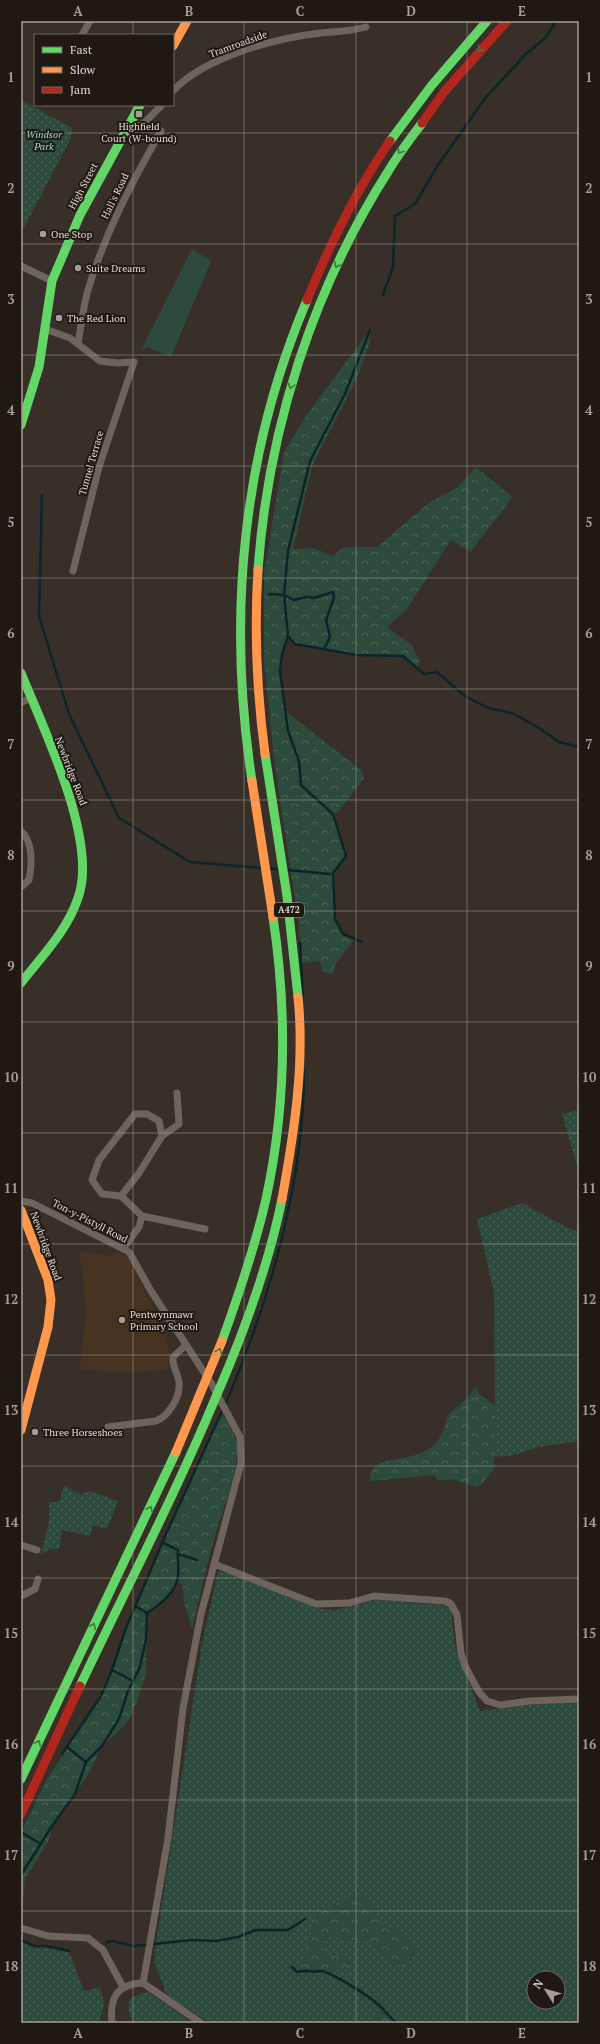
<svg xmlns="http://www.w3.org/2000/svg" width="600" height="2044" font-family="'PT Serif',serif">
<defs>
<pattern id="grass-dots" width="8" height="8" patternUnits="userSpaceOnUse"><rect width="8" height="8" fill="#2d4b3d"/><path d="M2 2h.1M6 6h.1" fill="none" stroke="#4b6458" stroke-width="1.8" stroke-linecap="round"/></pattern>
<pattern id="forest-crowns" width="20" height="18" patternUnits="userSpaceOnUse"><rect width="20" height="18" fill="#2d4b3d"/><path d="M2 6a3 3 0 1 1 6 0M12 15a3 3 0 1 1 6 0" fill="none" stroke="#4b6458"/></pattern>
</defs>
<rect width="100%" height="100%" fill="#383028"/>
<polygon fill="#473322" points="78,1251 107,1256 117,1251 129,1260 163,1328 170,1355 167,1357 170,1369 127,1373 80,1369 86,1312 82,1265"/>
<g fill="url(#grass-dots)" fill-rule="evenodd">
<polygon points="21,100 72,128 71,138 21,233"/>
<polygon points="579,1110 579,1173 562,1114"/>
<polygon points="522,1203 568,1228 579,1232 579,1441 538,1447 515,1455 493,1457 495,1405 494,1292 477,1219"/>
<polygon points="64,1485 80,1495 90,1491 118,1501 107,1529 93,1525 90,1536 62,1530 59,1549 50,1549 41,1554 49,1521 49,1502 57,1502 60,1500"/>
<path d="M 218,1571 L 237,1575 L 319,1609 L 336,1610 L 375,1600 L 444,1605 L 451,1610 L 455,1646 L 480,1711 L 528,1705 L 579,1702 L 579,2023 L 397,2023 L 388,2017 L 381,2007 L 374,2023 L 211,2023 L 174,2001 L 166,1993 L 154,1961 L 156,1944 L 202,1644 ZM 313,1915 L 377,1920 L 379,1925 C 403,1933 427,1937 406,1967 L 395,1963 L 366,1940 L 343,1941 L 332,1937 L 324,1938 L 321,1942 L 321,1947 L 343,1971 L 332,1969 L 329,1973 L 322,1971 L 315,1973 ZM 534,1978 L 558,1978 L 558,2002 L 534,2002 Z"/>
<polygon points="21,1940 34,1946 46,1946 69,1951 84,1991 100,1987 104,2004 99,2023 21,2023"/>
<path d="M 149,1992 L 192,2023 L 133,2023 C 125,2003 126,1996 149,1992 Z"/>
</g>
<g fill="url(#forest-crowns)">
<path d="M 370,330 L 370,342 L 357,378 L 312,466 L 293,549 L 313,548 L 334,556 L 340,549 L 346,547 L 377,547 L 430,502 L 458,487 L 476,467 L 512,497 C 499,517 484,532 471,552 L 453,541 L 450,541 L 407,609 L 387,627 L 412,645 L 417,656 L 420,660 L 417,668 L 403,656 L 356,655 L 295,644 L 288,636 L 282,655 L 280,671 L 285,711 L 361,770 L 364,778 L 338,812 L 333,814 L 346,856 L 333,873 L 335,919 L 343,934 L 354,939 L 335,965 L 333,974 L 323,972 L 320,961 L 302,963 L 298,920 L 274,758 L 264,659 L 264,574 L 284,452 L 306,416 Z"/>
<path d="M 476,1386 L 478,1393 L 495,1405 L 494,1469 L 481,1485 L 476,1487 L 454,1480 L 445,1479 L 438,1481 L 434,1475 L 370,1481 C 369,1443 439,1478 447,1416 L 469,1396 Z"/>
<path d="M 222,1413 C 227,1423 237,1436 237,1449 C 237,1475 226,1501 218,1525 C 208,1560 200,1594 192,1629 L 185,1605 L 182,1584 L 177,1582 C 168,1595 161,1605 147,1613 L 146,1673 L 138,1699 L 131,1716 L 122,1728 L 102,1746 L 86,1778 L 52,1825 L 49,1840 L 25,1879 L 21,1923 L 21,1833 L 46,1781 L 101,1696 L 112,1670 L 126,1628 L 166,1534 Z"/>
<path d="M 357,1893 L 377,1910 L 377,1920 L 379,1925 C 394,1931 408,1932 416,1947 L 406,1967 L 402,1968 L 366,1940 L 343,1941 L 332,1937 L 324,1939 L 321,1942 L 325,1953 L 341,1957 L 350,1964 L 349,1970 L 343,1971 L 332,1969 L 329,1973 C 320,1970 312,1972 303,1970 L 313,1915 Z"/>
<polygon points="381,2007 388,2017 397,2023 374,2023"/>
</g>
<polygon fill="#2d4b3d" points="192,249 211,261 171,357 147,347 141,350"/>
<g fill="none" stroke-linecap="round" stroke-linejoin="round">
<g stroke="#0b2529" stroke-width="2.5">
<polyline points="383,295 393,267 395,216 415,204 438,165 486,97 526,54 546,37 556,21"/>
<polyline points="42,495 39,616 69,714 119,818 190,862 262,868"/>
<polyline points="269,594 284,595 294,600 306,597 314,598 333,592 334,598 326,620 330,637 324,649"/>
<polyline points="288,636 295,644 356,655 403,656 424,674 437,672 465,696 488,708 512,713 539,728 559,742 579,747"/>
<polyline points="269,868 282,870"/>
<polyline points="287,870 330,874"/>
<polyline points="362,942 343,934 335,919 333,873 346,856 333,814 301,785 299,761 288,731 280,671 282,655 288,636 284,595 288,551 310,461 345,394 370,330"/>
<polyline points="300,943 303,998"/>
<path d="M 225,1405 C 269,1303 304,1183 304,1071"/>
<polyline points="178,1554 197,1560"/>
<polyline points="135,1606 147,1613"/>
<polyline points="112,1670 133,1681"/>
<polyline points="67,1747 86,1762"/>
<polyline points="62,1754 101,1696 112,1670 126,1628 166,1534 223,1409"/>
<polyline points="21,1832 41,1844"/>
<path d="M 21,1875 L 52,1826 L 75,1794 L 86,1762 L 102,1746 L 119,1719 L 128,1691 L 140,1667 L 146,1639 L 147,1613 C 158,1606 173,1595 177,1581 C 180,1572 177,1559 178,1550 L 163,1543"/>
<polyline points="21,1940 34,1946 46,1946 69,1951"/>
<polyline points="106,1942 113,1941 133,1946 193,1940 216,1941 238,1937 256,1930 288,1930 305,1919"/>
<path d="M 292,1967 L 297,1972 C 306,1969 313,1973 322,1971 C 336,1975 371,1997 382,2008 C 387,2013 390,2018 397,2023"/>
</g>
<g stroke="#6e645d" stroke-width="7">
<polyline points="82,35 90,21"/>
<path d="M 173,91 C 204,57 276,38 321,33 C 338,31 348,32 366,27"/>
<polyline points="129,125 141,126 162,105"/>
<polyline points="21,266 52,281"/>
<polyline points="45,329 70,338 100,361 117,363 134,362 99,467 73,571"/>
<path d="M 78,344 C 81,326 83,307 88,290 C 105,233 132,182 161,131"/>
<polyline points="21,703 30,698"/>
<path d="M 21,831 C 34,843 32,864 29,880 L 21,887"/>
<polygon points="135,1114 147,1114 159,1121 162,1136 139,1173 121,1196 102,1194 92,1180 99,1160"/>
<polyline points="162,1136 179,1124 177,1093"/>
<polyline points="121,1196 142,1216 139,1227 123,1249"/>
<polyline points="21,1201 32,1203 129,1252 151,1291 211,1383 240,1437 241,1463 201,1614 183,1708 168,1838 143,1983"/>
<polyline points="142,1216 205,1229"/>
<path d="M 108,1427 L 156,1421 C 169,1416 181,1396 179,1382 C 178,1373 172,1367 173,1357 L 186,1345"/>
<polyline points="21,1545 37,1550"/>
<polyline points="214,1564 316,1604 349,1603 374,1596 445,1601 451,1604 457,1615 461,1653 465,1666 479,1692 487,1701 500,1705 530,1701 579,1699"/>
<polyline points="21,1596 35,1589 38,1579"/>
<polyline points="21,1928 48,1936 88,1938 103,1950 123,1987"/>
<path d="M 112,2023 C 109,1998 117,1984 143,1983 L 201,2023"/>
</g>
<g stroke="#63d668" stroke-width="9">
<polyline points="390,141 432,85 487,21"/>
<polyline points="21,425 39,367 52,281 80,215 140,105"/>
<path d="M 258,570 C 268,429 313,289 389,170 C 399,153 411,138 422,123"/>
<path d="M 21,673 C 43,728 99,841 78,898 C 67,931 42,956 21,983"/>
<polyline points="265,754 287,896 298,997"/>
<path d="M 252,781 C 227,617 242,453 307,300"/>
<path d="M 222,1341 C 239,1294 255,1247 266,1199 C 286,1107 287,1010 273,917"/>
<path d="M 80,1686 C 125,1591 174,1497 215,1399 C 243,1335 268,1268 282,1199"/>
<polyline points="21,1779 176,1452"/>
</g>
<g stroke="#ff974d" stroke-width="9">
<polyline points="173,46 187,21"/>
<path d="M 258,570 C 254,632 257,693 265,754"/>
<polyline points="252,781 273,917"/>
<path d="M 282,1199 C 294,1133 305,1064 298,997"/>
<polyline points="21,1210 48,1280 51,1300 48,1327 21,1430"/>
<polyline points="176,1452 222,1341"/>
</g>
<g stroke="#b3261e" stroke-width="9">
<polyline points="422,123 444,92 507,21"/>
<path d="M 307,300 C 330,244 356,190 390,141"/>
<polyline points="21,1814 80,1686"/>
</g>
</g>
<defs><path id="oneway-chevron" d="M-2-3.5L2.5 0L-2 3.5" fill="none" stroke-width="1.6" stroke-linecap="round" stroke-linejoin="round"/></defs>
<g stroke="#42783e">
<use href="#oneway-chevron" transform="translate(480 49) rotate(132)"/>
<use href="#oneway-chevron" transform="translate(400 151) rotate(125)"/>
<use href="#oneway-chevron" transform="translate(337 265) rotate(116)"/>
<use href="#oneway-chevron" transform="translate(291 386) rotate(107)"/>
<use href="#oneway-chevron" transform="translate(219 1351) rotate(-69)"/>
<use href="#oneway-chevron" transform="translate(150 1509) rotate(-64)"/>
<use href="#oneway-chevron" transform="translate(93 1626) rotate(-65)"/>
<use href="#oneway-chevron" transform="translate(38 1743) rotate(-65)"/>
</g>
<path fill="none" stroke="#a69d94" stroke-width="1" stroke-opacity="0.55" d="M 133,21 L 133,35M 244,21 L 244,2023M 356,21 L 356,2023M 467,21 L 467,2023M 133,105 L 133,2023M 21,133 L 579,133M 21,244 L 579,244M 21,355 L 579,355M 21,466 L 579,466M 21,578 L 579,578M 21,689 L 579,689M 21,800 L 579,800M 21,911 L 579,911M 21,1022 L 579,1022M 21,1133 L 579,1133M 21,1244 L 579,1244M 21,1355 L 579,1355M 21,1466 L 579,1466M 21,1578 L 579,1578M 21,1689 L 579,1689M 21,1800 L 579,1800M 21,1911 L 579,1911"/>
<g fill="#a69d94" stroke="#201913" stroke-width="1.5">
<rect x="135" y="110" width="8" height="8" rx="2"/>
<circle cx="43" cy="234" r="4"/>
<circle cx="78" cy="268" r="4"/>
<circle cx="59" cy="318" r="4"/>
<circle cx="122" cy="1320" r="4"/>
<circle cx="35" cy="1432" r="4"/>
</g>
<g text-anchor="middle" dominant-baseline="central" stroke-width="4" stroke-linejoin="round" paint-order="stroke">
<rect fill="#201913" stroke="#a89e96" stroke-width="1" x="274" y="903" width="30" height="14" rx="3"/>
<g font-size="9" font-weight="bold" fill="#e2d7ce">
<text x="289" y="910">A472</text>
</g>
<g font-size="10" fill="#e2d7ce" stroke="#201913">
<text transform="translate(238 44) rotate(-20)">Tramroadside</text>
<text transform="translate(83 186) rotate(-62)">High Street</text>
<text transform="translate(115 196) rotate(-64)">Hall's Road</text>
<text transform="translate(91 463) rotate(-74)">Tunnel Terrace</text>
<text transform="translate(71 771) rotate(69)">Newbridge Road</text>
<text transform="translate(90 1221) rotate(27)">Ton-y-Pistyll Road</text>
<text transform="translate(46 1246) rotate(70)">Newbridge Road</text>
</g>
<g font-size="10" fill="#e2d7ce" stroke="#201913" text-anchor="start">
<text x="139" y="126" text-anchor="middle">Highfield<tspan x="139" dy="12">Court (W-bound)</tspan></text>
<text x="51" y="234">One Stop</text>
<text x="86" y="268">Suite Dreams</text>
<text x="67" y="318">The Red Lion</text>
<text x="130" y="1314">Pentwynmawr<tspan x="130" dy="12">Primary School</tspan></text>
<text x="43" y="1432">Three Horseshoes</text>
</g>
<g font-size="10" font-style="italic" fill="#94e0be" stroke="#201913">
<text x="44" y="134">Windsor<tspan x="44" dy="12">Park</tspan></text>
</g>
</g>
<rect width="600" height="2044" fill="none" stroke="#201913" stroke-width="44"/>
<rect x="34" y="34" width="140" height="72" fill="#201913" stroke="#6e655e"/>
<rect x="42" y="47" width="20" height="6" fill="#63d668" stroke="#6e655e"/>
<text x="70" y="54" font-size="12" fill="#e2d7ce">Fast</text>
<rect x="42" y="67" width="20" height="6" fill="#ff974d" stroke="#6e655e"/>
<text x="70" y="74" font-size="12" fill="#e2d7ce">Slow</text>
<rect x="42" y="87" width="20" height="6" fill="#b3261e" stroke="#6e655e"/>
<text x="70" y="94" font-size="12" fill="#e2d7ce">Jam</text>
<g transform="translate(546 1990) rotate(307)"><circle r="19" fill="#201913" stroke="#6e655e"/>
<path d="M0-3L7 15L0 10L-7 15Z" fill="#a69d94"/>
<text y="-6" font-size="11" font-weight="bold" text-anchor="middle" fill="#e2d7ce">N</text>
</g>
<rect x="22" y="22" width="556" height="2000" fill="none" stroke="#a69d94" stroke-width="1.5"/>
<g font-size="13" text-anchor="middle" font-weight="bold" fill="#a69d94">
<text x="78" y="16">A</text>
<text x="189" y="16">B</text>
<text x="300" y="16">C</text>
<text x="411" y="16">D</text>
<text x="522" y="16">E</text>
<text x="11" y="82">1</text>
<text x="589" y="82">1</text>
<text x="11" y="193">2</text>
<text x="589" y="193">2</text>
<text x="11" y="304">3</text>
<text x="589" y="304">3</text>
<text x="11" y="415">4</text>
<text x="589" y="415">4</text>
<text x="11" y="527">5</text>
<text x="589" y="527">5</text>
<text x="11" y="638">6</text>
<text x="589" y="638">6</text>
<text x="11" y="749">7</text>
<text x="589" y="749">7</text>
<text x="11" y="860">8</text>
<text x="589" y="860">8</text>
<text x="11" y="971">9</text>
<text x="589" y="971">9</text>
<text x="11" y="1082">10</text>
<text x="589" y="1082">10</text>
<text x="11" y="1193">11</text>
<text x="589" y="1193">11</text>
<text x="11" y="1304">12</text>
<text x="589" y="1304">12</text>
<text x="11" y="1415">13</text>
<text x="589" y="1415">13</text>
<text x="11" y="1527">14</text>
<text x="589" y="1527">14</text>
<text x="11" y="1638">15</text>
<text x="589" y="1638">15</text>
<text x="11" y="1749">16</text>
<text x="589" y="1749">16</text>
<text x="11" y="1860">17</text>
<text x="589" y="1860">17</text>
<text x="11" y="1971">18</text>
<text x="589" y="1971">18</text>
<text x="78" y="2038">A</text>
<text x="189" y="2038">B</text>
<text x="300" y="2038">C</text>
<text x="411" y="2038">D</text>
<text x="522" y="2038">E</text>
</g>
</svg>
